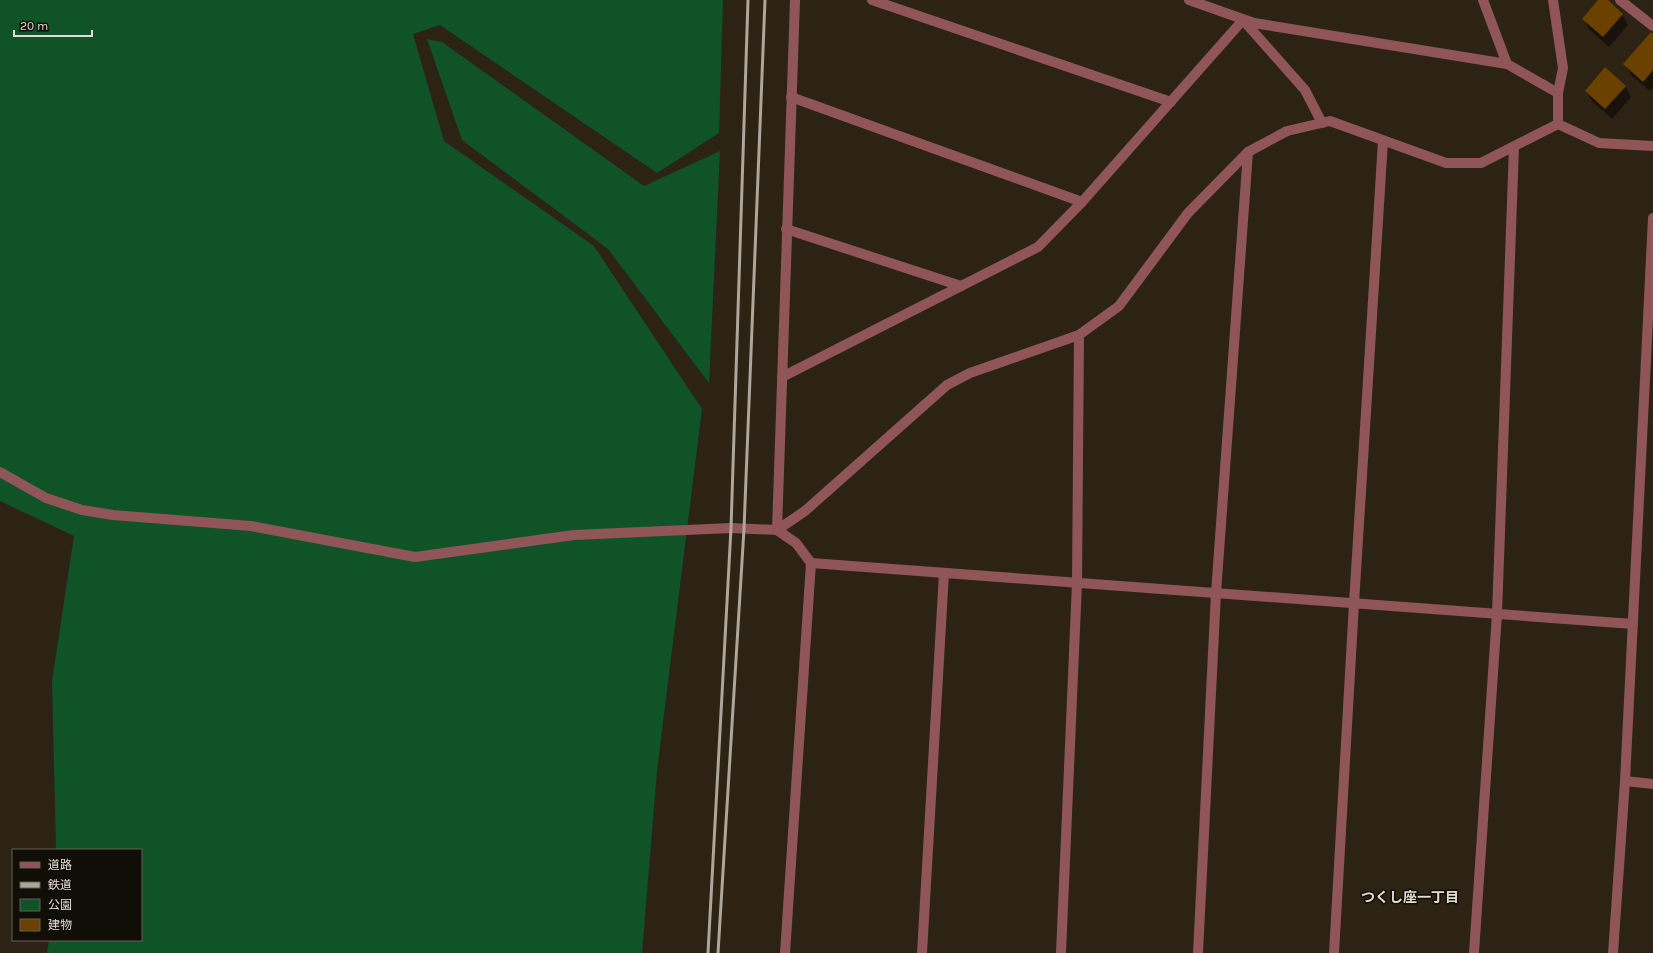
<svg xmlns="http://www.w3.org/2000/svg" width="1653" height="953" font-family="Karla,'Noto Sans JP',sans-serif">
<rect width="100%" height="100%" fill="#2d2314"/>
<g fill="#0f5326">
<polygon points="0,0 723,0 719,133 657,173 440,25 413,34 444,141 594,246 702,409 657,771 642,953 47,953 49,940 141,940 141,850 56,850 52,681 74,536 0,501"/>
<polygon points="427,39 442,42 644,186 720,151 709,383 608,249 462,140"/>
</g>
<g fill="#0007">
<polygon points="1600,0 1606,0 1622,14 1628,25 1609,47 1589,29 1583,19"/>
<polygon points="1653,35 1653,88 1650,91 1631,75 1625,64"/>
<polygon points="1625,86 1631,97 1612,119 1592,101 1586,91"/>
</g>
<g fill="#6b4100">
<polygon points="1598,0 1608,0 1623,14 1603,37 1582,19"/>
<polygon points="1651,32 1653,34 1653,70 1643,82 1623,64"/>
<polygon points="1605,67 1626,86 1605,109 1585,91"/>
</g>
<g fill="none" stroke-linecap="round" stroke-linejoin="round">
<g stroke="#8f5559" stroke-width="10">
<polyline points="872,0 1171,102"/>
<polyline points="1189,0 1254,23 1507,64 1558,93"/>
<polyline points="1483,0 1507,64"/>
<polyline points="1553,0 1563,68 1558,93 1558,124"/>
<polyline points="1620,0 1653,26"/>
<polyline points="791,97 1082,202"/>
<polyline points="1558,124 1599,143 1653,146"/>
<polyline points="786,229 961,286"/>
<polyline points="782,377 1038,247 1082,202 1243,20 1305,90 1322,123"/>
<polyline points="0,472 46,498 82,510 113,515 251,526 415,557 574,535 731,528 777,530 796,543 811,563 785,953"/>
<polyline points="777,530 805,511 947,385 970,373 1079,335 1119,306 1188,213 1248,152 1287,131 1330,121 1446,163 1481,163 1558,124"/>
<polyline points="777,530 795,0"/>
<polyline points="811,563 1633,624"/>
<polyline points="1625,781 1653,784"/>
<polyline points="922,953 944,573"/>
<polyline points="1061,953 1077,583 1079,335"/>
<polyline points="1198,953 1216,593 1248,152"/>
<polyline points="1334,953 1354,603 1383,141"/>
<polyline points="1474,953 1497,614 1514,147"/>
<polyline points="1613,953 1625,781 1653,218"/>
</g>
<g stroke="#ada69a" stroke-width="3">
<polyline points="708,953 731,528 748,0"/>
<polyline points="718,953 744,529 765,0"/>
</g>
</g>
<g text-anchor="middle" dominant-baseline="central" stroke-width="3" stroke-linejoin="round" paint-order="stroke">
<g font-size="14" font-weight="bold" fill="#e2dcd2" stroke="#110d07">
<text x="1410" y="897">つくし座一丁目</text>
</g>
</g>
<rect x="12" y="849" width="130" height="92" fill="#110d07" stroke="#656058"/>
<rect x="20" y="862" width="20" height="6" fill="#8f5559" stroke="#656058"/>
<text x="48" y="869" font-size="12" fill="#e2dcd2">道路</text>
<rect x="20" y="882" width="20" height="6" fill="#ada69a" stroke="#656058"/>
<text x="48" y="889" font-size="12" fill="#e2dcd2">鉄道</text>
<rect x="20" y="899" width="20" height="12" fill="#0f5326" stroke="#656058"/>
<text x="48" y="909" font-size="12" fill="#e2dcd2">公園</text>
<rect x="20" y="919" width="20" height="12" fill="#6b4100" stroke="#656058"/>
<text x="48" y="929" font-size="12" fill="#e2dcd2">建物</text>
<path d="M14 30v6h78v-6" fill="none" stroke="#e2dcd2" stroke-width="2"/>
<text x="20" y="30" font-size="12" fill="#e2dcd2" stroke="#110d07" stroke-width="3" paint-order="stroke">20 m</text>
</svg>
